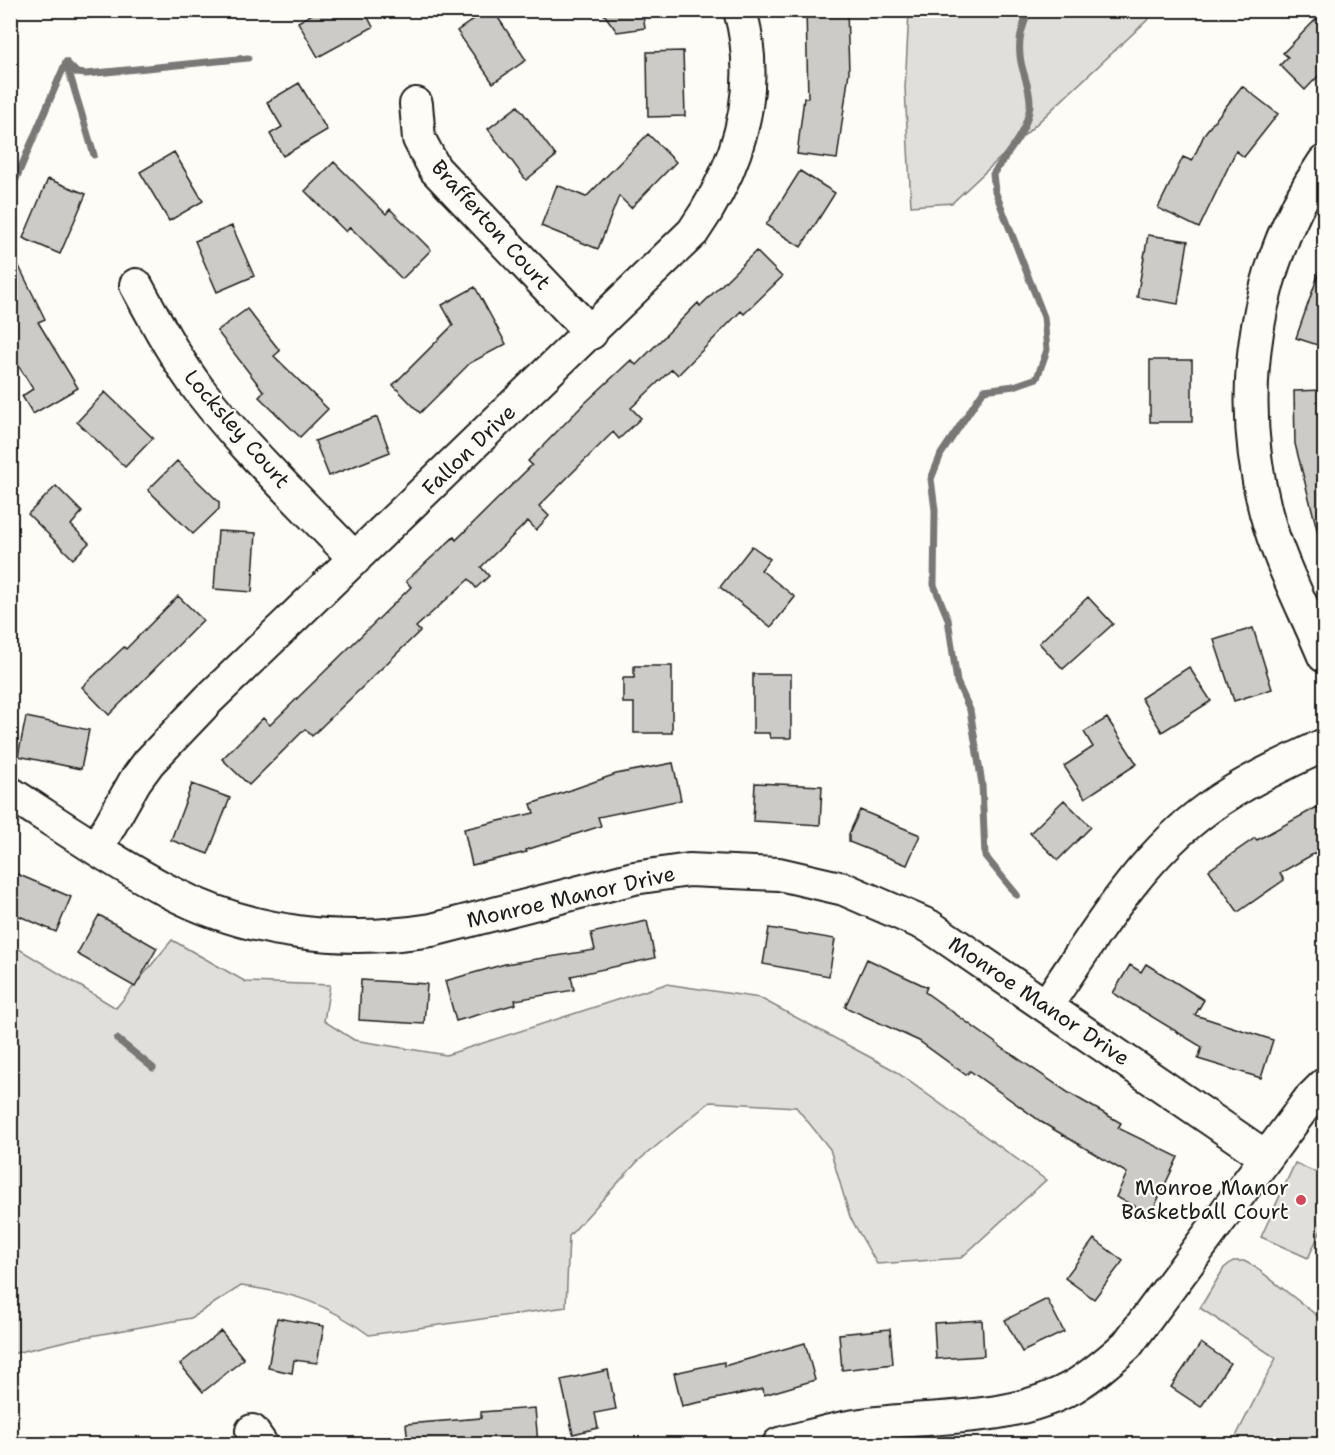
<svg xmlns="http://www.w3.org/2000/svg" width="1335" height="1455" font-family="'Shantell Sans',sans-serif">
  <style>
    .green { fill: #e0dfdb; stroke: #7e7e7c; stroke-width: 1.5 }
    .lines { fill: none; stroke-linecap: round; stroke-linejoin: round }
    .stream { stroke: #797876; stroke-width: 7 }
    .building { fill: #cccbc8; stroke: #1c1c1c; stroke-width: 1.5 }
    .minor-casing { stroke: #1c1c1c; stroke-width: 36 }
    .minor { stroke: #fdfcf7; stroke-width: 32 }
    .poi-dot { fill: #d1495b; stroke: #fdfcf7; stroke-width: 2 }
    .labels { text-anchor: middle; stroke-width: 4.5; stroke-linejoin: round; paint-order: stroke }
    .street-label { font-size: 21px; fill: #1c1c1c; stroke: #fdfcf7 }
    .poi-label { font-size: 21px; fill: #1c1c1c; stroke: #fdfcf7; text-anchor: end }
  </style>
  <rect width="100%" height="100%" fill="#fdfcf7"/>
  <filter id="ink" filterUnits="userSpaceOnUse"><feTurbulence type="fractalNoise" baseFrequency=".0167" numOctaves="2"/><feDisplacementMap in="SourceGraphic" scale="12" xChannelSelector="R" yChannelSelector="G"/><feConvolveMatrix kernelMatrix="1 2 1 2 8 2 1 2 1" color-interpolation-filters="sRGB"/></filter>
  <g filter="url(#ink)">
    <!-- green -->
    <path class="green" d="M 909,11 L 909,10 L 1157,11 L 952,203 L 911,206 L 905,88 Z
      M 172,940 L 246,982 L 330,985 L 324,1021 L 354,1040 L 446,1055 L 666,984 L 760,998 L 892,1069 L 1046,1180 L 961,1258 L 877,1264 L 850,1217 L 830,1149 L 796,1107 L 710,1102 L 638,1161 L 569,1236 L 566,1307 L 369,1335 C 326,1303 294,1293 241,1286 L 191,1318 L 74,1339 L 11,1354 L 11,944 L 116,1008 Z
      M 1295,1163 L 1324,1176 L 1324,1224 L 1308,1258 L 1261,1237 Z
      M 1233,1261 L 1244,1261 L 1255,1267 L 1324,1321 L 1324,1444 L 1232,1444 L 1276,1358 L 1200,1308 L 1224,1268 Z"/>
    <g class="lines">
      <!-- stream -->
      <path class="stream" d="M 90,15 L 94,10
        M 66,62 L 77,73 L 86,74 L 248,58
        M 67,65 L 94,155
        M 10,193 L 66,62
        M 1017,895 L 985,856 L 982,784 L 970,710 L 957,682 L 948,619 L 934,585 L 935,510 L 931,479 L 941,454 L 984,390 L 1014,386 L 1037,378 L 1047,350 L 1044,317 L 995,191 L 993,174 C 1008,152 1027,133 1030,105 C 1031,87 1021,72 1020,55 C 1018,38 1023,26 1029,10
        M 117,1039 L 153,1068"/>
    </g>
    <!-- building -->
    <path class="building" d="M 319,10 L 364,10 L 373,27 L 318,57 L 298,22 Z
      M 487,10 L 493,10 L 526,60 L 493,83 L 457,31 Z
      M 601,10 L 642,10 L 645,28 L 617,32 Z
      M 806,10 L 847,10 L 849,72 L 837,159 L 797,154 L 804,98 L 808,98 Z
      M 1324,11 L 1324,70 L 1305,90 L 1280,65 L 1288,57 L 1283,53 Z
      M 683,51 L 685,116 L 648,117 L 647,52 Z
      M 299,83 L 327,130 L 283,156 L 270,134 L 282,127 L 267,102 Z
      M 1242,86 L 1278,114 L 1244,157 L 1236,151 L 1199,228 L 1158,208 L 1183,157 L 1192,161 L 1205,133 Z
      M 518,106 L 556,156 L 526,180 L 488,129 Z
      M 648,134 L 676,162 L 631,208 L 619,196 L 598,249 L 541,226 L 557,185 L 586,197 Z
      M 174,152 L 203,201 L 169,221 L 140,172 Z
      M 334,162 L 386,214 L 390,209 L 431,250 L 402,279 L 350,227 L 346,232 L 305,191 Z
      M 800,171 L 835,193 L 801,247 L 766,225 Z
      M 48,179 L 86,194 L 60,254 L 23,238 Z
      M 232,226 L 254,276 L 217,292 L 195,241 Z
      M 1148,235 L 1188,241 L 1178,304 L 1137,297 Z
      M 10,248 L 45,319 L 38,322 L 78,388 L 33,414 L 22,396 L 33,389 L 10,352 Z
      M 756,251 L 782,277 L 744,314 L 741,311 L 678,375 L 672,369 L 631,408 L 641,418 L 619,439 L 613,432 L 539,506 L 549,516 L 536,530 L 528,521 L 481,567 L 489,576 L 476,588 L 469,579 L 416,627 L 420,631 L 312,736 L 305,729 L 249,785 L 222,759 L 263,718 L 270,725 L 411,587 L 406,581 L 454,537 L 456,540 L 532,465 L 528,461 L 585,403 L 631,360 L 636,365 L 698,303 L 700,306 Z
      M 1322,264 L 1324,265 L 1324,347 L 1296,338 Z
      M 475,287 L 506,344 L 470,363 L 420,413 L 393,385 L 453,325 L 442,305 Z
      M 247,309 L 280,351 L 274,356 L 328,409 L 300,437 L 259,397 L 264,392 L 217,331 Z
      M 1150,360 L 1192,360 L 1192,422 L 1150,422 Z
      M 1324,390 L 1324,533 L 1318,533 L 1295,444 L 1294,391 Z
      M 105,392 L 153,438 L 125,467 L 77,422 Z
      M 377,417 L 390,452 L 329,476 L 315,441 Z
      M 177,461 L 219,502 L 219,509 L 193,534 L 148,490 Z
      M 56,486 L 82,512 L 71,525 L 89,543 L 73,559 L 28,514 Z
      M 218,531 L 256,533 L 252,592 L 214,589 Z
      M 752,546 L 770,559 L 761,570 L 795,597 L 771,627 L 720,587 Z
      M 178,596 L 203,620 L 109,715 L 82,687 L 124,647 L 126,649 Z
      M 1088,597 L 1113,624 L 1063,669 L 1039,643 Z
      M 1253,628 L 1272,689 L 1234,701 L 1214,640 Z
      M 634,666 L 672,666 L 672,733 L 634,733 L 634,703 L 623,703 L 623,678 L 634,678 Z
      M 1189,667 L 1211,701 L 1162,732 L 1141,698 Z
      M 753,674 L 791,674 L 791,738 L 770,738 L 769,733 L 753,733 Z
      M 26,717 L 89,730 L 81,769 L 18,756 Z
      M 1107,718 L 1137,764 L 1085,798 L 1064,766 L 1093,747 L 1084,732 Z
      M 673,763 L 681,800 L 598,817 L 601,826 L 526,850 L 527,852 L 472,865 L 464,829 L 534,813 L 531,804 L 616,774 Z
      M 755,783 L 822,786 L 820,825 L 753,821 Z
      M 192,784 L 230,798 L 208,854 L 171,840 Z
      M 1064,800 L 1091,827 L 1058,860 L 1030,833 Z
      M 1317,807 L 1324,820 L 1324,848 L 1280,873 L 1284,880 L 1238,912 L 1209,870 L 1255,838 L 1257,840 Z
      M 860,810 L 920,835 L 907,865 L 849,842 L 849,834 Z
      M 10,871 L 71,897 L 56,932 L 10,912 Z
      M 99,915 L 157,948 L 135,987 L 77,954 Z
      M 647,921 L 655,958 L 571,976 L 574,990 L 515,1000 L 516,1004 L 456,1021 L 445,981 L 505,964 L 595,950 L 591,933 Z
      M 769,928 L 835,939 L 829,976 L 763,964 Z
      M 867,959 L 927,987 L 925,992 L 1004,1049 L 1069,1093 L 1121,1123 L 1118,1128 L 1178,1157 L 1151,1214 L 1116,1197 L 1127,1173 L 1043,1123 L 970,1071 L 966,1075 L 919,1041 L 845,1007 Z
      M 1146,964 L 1204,1000 L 1195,1015 L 1273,1040 L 1261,1078 L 1198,1059 L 1202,1047 L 1113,993 L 1130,965 L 1141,972 Z
      M 361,980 L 427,984 L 424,1024 L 359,1020 Z
      M 1094,1239 L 1123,1261 L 1094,1299 L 1065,1278 Z
      M 1047,1299 L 1064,1332 L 1022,1352 L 1005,1320 Z
      M 277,1318 L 324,1326 L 317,1363 L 294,1360 L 292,1373 L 268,1368 Z
      M 982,1320 L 984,1356 L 936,1359 L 934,1323 Z
      M 890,1329 L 893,1364 L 842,1370 L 839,1334 Z
      M 221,1331 L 244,1359 L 203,1392 L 180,1364 Z
      M 805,1343 L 815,1380 L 764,1395 L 763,1389 L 682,1406 L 674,1373 L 724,1362 L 724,1366 Z
      M 1201,1343 L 1230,1363 L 1201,1407 L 1171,1387 Z
      M 608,1370 L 616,1409 L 595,1413 L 598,1428 L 573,1434 L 561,1380 Z
      M 535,1408 L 538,1444 L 408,1444 L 406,1424 L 481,1418 L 481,1412 Z"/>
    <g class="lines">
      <defs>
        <path id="minor" d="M 416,104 L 419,139 L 435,169 L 591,333
          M 1324,162 C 1254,264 1235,394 1266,513 C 1279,562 1305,610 1324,656
          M 136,285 C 156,321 175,358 200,391 C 246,451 303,504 355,559
          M 10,793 C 63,827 115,863 170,892 C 250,934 344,944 432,930 L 634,878 L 689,870 L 779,874 L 844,889 L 929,926 L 1266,1157
          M 97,848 L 135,781 L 149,762 L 209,699 L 693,232 C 739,166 762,91 740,10
          M 1046,1006 C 1094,936 1138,859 1208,808 C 1244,782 1284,764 1324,745
          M 252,1431 L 261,1444
          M 779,1444 C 804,1438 829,1430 855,1426 C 927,1414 1008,1424 1073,1387 C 1093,1375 1110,1360 1127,1345 L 1309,1100 L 1324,1085"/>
      </defs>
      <!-- minor casing -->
      <use href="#minor" class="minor-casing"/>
      <!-- minor -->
      <use href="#minor" class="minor"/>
    </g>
  </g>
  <!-- markers -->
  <circle class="poi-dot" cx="1301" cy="1200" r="6"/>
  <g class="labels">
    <!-- street labels -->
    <g class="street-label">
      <text transform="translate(491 225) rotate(48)" y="7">Brafferton Court</text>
      <text transform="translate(237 429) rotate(49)" y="7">Locksley Court</text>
      <text transform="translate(469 450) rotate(-44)" y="7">Fallon Drive</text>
      <text transform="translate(571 897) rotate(-13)" y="7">Monroe Manor Drive</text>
      <text transform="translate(1039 1001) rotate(34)" y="7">Monroe Manor Drive</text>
    </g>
    <!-- poi labels -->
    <g class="poi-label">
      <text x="1289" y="1195">Monroe Manor<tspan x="1289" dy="24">Basketball Court</tspan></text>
    </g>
  </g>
  <!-- margin -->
  <rect width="1335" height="1455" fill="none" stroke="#fdfcf7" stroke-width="36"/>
  <rect x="18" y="18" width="1299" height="1419" fill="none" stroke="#1c1c1c" stroke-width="2" filter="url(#ink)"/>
</svg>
